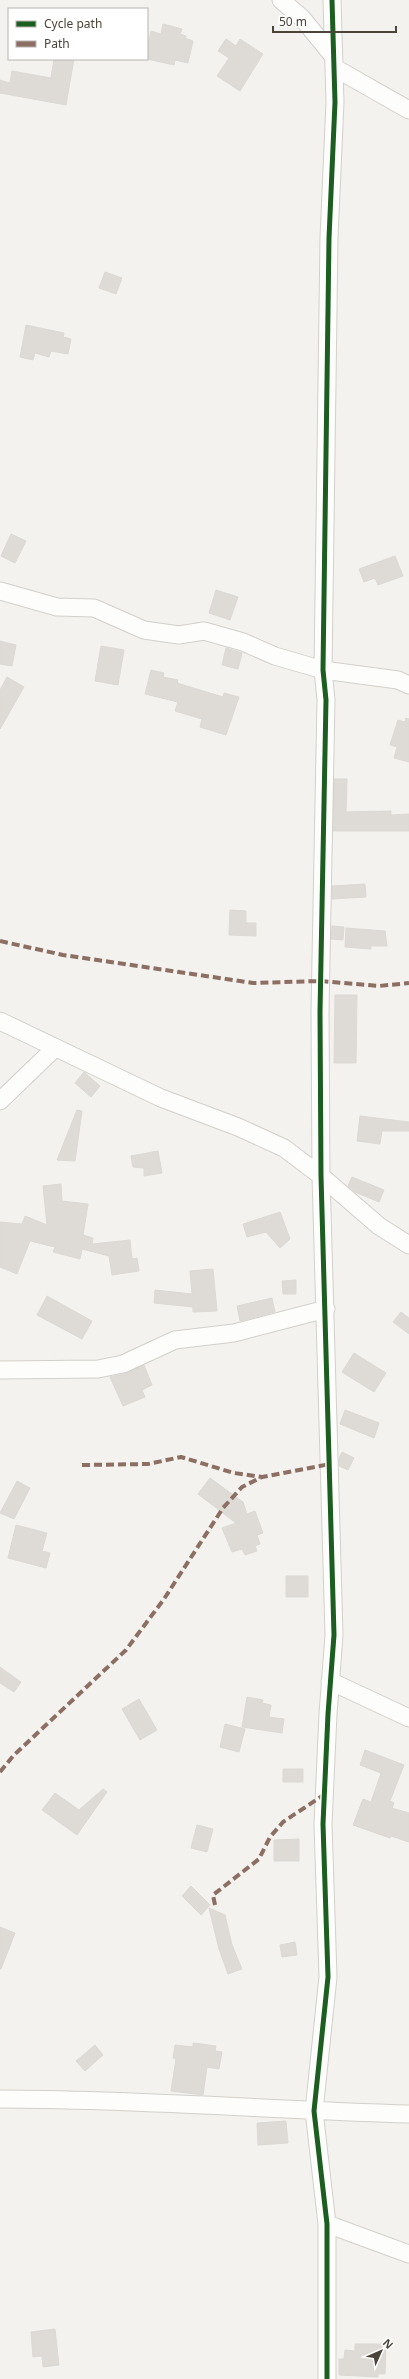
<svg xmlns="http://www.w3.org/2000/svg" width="409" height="2379" font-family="'Noto Sans',sans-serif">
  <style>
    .building { fill: #dedbd6; stroke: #dcd9d4 }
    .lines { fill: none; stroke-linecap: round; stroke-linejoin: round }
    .street-casing { stroke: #d2d0cb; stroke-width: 19 }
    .street { stroke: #fdfdfc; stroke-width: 17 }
    .quiet { stroke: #8d6e63; stroke-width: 4; stroke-dasharray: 8 4; stroke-linecap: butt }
    .cycleway-casing { stroke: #fff; stroke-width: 8 }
    .cycleway { stroke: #1b5e20; stroke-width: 5 }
  </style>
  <rect width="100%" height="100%" fill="#f4f2ee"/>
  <!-- building -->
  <path class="building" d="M 163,24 L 182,29 L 180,34 L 186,36 L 185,38 L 193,41 L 188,63 L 175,60 L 174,65 L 147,59 L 147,41 L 149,41 L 151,31 L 161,34 Z
    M 226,39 L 236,46 L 240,39 L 263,54 L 240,91 L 217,76 L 229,58 L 218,51 Z
    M 54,59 L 74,59 L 66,105 L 0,93 L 0,80 L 10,83 L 12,71 L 51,78 Z
    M 105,272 L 122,278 L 116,294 L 99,288 Z
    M 26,325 L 64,333 L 63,337 L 71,339 L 68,354 L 51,351 L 49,357 L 35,353 L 33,360 L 20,357 Z
    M 11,534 L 26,541 L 15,563 L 1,556 Z
    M 395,556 L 403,576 L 378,585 L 375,578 L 364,582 L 359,569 Z
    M 216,590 L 238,597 L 230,620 L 209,613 Z
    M 0,641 L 16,645 L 12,666 L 0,664 Z
    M 101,646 L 124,650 L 118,685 L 95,681 Z
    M 226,648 L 242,653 L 238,669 L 222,665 Z
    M 151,670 L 164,673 L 163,677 L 178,680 L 177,683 L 223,697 L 224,693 L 239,697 L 226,735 L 200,727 L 202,719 L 175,711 L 178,702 L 145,694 Z
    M 7,677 L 24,687 L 0,729 L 0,690 Z
    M 406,718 L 409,719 L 409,762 L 394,758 L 397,747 L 390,745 L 398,720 L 405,722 Z
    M 334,779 L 347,779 L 346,812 L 391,811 L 391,815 L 409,814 L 409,831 L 333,831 Z
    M 365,884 L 366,897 L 332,899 L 332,886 Z
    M 230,910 L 246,911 L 246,923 L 256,923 L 256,936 L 229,935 Z
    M 332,926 L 344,927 L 343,940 L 331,939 Z
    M 346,928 L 385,931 L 387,946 L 371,946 L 371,949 L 345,947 Z
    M 335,995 L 357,995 L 356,1063 L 334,1063 Z
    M 84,1072 L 100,1086 L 91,1097 L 75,1083 Z
    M 77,1110 L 82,1111 L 75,1161 L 57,1160 Z
    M 360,1116 L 409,1122 L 409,1131 L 382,1131 L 380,1144 L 357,1141 Z
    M 158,1151 L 162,1173 L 144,1176 L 144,1168 L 133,1167 L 131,1156 Z
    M 352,1177 L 384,1190 L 379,1202 L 355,1192 L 348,1186 Z
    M 61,1184 L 62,1201 L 88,1204 L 83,1235 L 93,1238 L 92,1244 L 130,1240 L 132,1259 L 137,1258 L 139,1271 L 112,1275 L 109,1256 L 82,1249 L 80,1259 L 53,1252 L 55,1247 L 30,1241 L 17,1274 L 0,1267 L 0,1222 L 22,1224 L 25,1216 L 47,1225 L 43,1186 Z
    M 280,1212 L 290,1239 L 280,1248 L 266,1232 L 247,1237 L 243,1224 Z
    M 213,1269 L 217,1311 L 193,1312 L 193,1307 L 154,1303 L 155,1290 L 192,1294 L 190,1271 Z
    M 296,1280 L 296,1294 L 283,1294 L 282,1281 Z
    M 47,1296 L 92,1321 L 82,1339 L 37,1315 Z
    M 272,1298 L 275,1312 L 240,1321 L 237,1306 Z
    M 401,1312 L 409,1318 L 409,1334 L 393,1322 Z
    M 354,1353 L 386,1373 L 374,1392 L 342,1372 Z
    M 144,1365 L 152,1385 L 142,1390 L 145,1397 L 123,1406 L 110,1377 L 127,1373 Z
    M 345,1410 L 379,1423 L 374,1438 L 340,1424 Z
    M 342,1452 L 354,1458 L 348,1470 L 339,1466 L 339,1458 Z
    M 210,1478 L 243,1502 L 247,1514 L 255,1511 L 263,1533 L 257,1535 L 260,1544 L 255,1546 L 257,1551 L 245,1555 L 242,1549 L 232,1552 L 222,1528 L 236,1523 L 198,1494 Z
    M 17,1481 L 30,1488 L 14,1519 L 0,1513 Z
    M 16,1525 L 47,1533 L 42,1551 L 50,1553 L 46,1568 L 8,1558 Z
    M 286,1576 L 308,1576 L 308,1597 L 286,1597 Z
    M 0,1667 L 21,1682 L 14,1692 L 0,1683 Z
    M 247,1697 L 263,1700 L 262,1703 L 271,1705 L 269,1717 L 284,1719 L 282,1733 L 242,1727 Z
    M 139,1699 L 157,1730 L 140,1740 L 122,1709 Z
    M 225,1724 L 245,1729 L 239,1752 L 220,1747 Z
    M 365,1750 L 404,1765 L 390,1801 L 394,1803 L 392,1808 L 409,1813 L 409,1842 L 391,1836 L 390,1838 L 353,1825 L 363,1799 L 371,1802 L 381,1773 L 360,1765 Z
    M 283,1769 L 303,1769 L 303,1782 L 283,1782 Z
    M 103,1789 L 107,1792 L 77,1835 L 42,1810 L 55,1793 L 79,1810 Z
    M 197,1825 L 213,1829 L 207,1852 L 191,1848 Z
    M 299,1839 L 299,1861 L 274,1861 L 274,1840 Z
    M 191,1886 L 210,1905 L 201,1915 L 182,1896 Z
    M 209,1908 L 225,1915 L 232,1945 L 242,1969 L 228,1974 L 219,1949 Z
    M 0,1927 L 15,1933 L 1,1969 L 0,1969 Z
    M 295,1942 L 297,1955 L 282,1957 L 280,1945 Z
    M 193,2043 L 216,2046 L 215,2051 L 222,2052 L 219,2069 L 207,2067 L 203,2095 L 171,2091 L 176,2059 L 173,2058 L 175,2045 L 193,2047 Z
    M 95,2045 L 103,2055 L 85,2071 L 76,2061 Z
    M 286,2121 L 288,2143 L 258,2145 L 257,2123 Z
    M 55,2329 L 59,2365 L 43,2367 L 42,2356 L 33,2357 L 31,2332 Z
    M 355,2344 L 384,2344 L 384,2347 L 386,2344 L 385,2374 L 378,2374 L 378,2377 L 339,2375 L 339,2359 L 344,2359 L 345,2350 L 355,2351 Z"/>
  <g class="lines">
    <defs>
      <path id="street" d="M 281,0 L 302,18 L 333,56
        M 335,68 L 409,110
        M 0,591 L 57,607 L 94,608 L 144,630 L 179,635 L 204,631 L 243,642 L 275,656 L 323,670 L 398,680 L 409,685
        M 0,1021 L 161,1098 L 238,1127 L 284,1148 L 321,1176 L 379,1226 L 409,1245
        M 0,1101 L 55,1048
        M 0,1370 L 98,1369 L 123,1364 L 175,1340 L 234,1333 L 326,1309
        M 330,1681 L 409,1718
        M 0,2099 C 136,2099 273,2110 409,2114
        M 327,2224 L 409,2254
        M 327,2379 L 327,2224 L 314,2111 L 328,1977 L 323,1824 L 328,1714 L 334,1635 L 321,1176 L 320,1012 L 326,700 L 323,670 L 329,238 L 335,102 L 332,0"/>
    </defs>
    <!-- street casing -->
    <use href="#street" class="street-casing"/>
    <!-- street -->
    <use href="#street" class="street"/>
    <!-- quiet -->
    <path class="quiet" d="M 0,941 L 63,955 L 253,983 L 321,981 L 379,986 L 409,983
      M 82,1465 L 148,1464 L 181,1457 L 234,1473 L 262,1477
      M 0,1772 L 14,1755 L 126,1650 L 164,1599 L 223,1508 L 242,1487 L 262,1477 L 330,1464
      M 215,1905 L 213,1895 L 259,1859 L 270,1837 L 283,1822 L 325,1794"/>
    <defs>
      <path id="cycleway" d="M 327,2379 L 327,2224 L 314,2111 L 328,1977 L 323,1824 L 328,1714 L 334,1635 L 321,1176 L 320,1012 L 326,700 L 323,670 L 329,238 L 335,102 L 332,0"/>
    </defs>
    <!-- cycleway casing -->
    <use href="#cycleway" class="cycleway-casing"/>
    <!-- cycleway -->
    <use href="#cycleway" class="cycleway"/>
  </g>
  <!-- legend -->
  <rect x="8" y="8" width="140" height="52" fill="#ffffff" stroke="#b7b4b0"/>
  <rect x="16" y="21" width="20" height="6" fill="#1b5e20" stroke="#b7b4b0"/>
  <text x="44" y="28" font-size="12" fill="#4b4439">Cycle path</text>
  <rect x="16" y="41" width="20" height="6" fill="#8d6e63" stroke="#b7b4b0"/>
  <text x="44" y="48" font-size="12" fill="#4b4439">Path</text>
  <!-- north arrow -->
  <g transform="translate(381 2351) rotate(45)" stroke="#ffffff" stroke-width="3" paint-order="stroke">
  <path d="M0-3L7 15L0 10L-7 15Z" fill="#4b4439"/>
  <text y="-6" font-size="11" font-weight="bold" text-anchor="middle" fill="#4b4439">N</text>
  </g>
  <!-- scale -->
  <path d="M273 26v6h123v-6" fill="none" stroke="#4b4439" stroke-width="2"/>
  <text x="279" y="26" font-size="12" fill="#4b4439" stroke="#ffffff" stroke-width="3" paint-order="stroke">50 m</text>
</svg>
